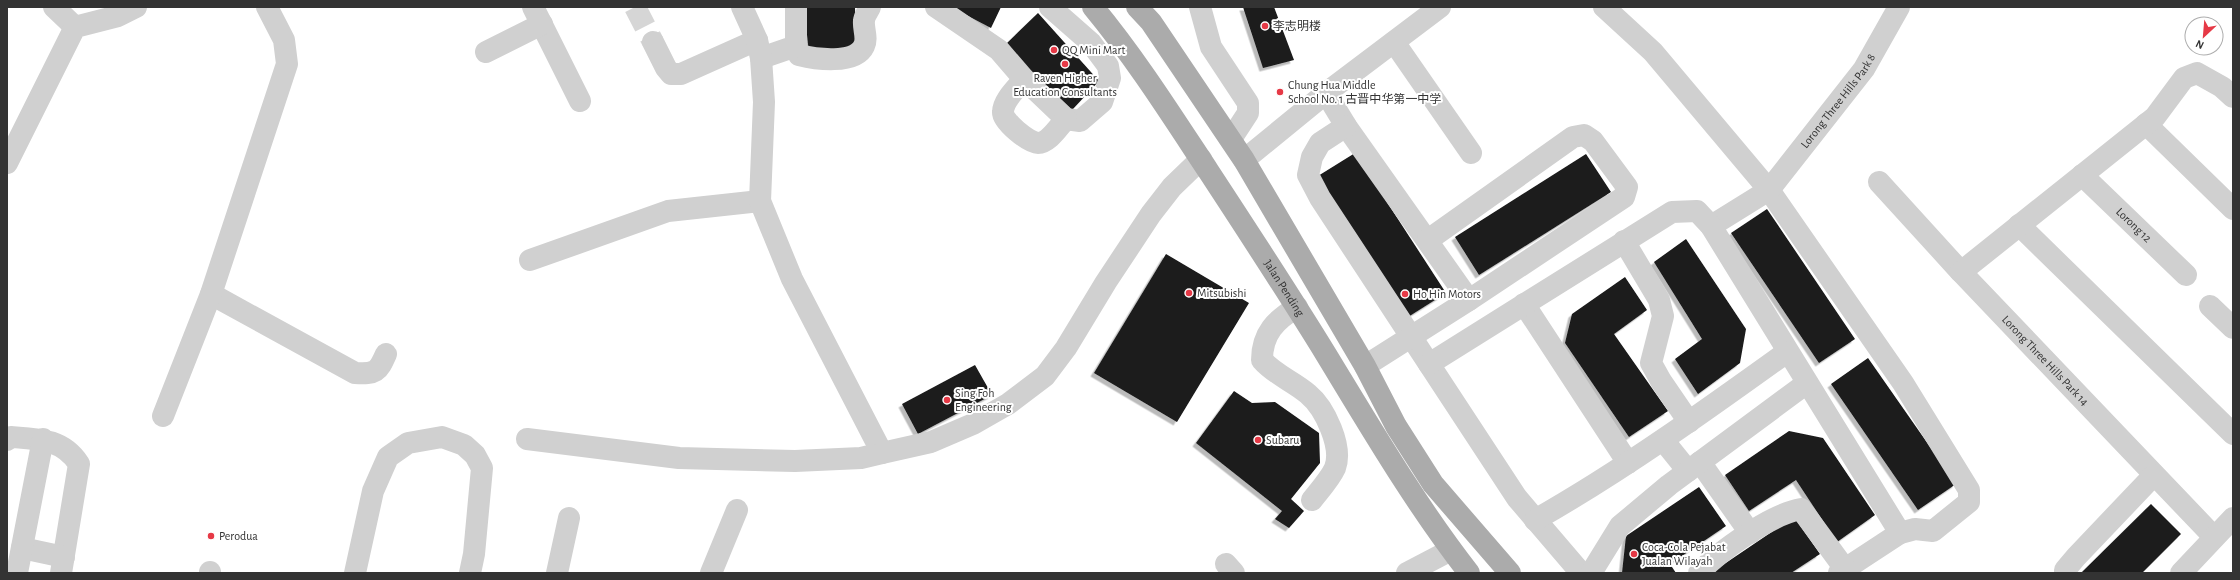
<svg xmlns="http://www.w3.org/2000/svg" width="2240" height="580" font-family="'Alegreya Sans','Noto Sans SC',sans-serif">
  <style>
    .building { fill: #1a1a1a; filter: url(#shadow) }
    .lines { fill: none; stroke-linecap: round; stroke-linejoin: round }
    .minor-tunnel { stroke: #d6d6d6; stroke-width: 22; stroke-dasharray: 22 11; stroke-linecap: butt }
    .minor { stroke: #d0d0d0; stroke-width: 22 }
    .major { stroke: #ababab; stroke-width: 22 }
    .poi-dot { fill: #e63946; stroke: #fff; stroke-width: 1.5 }
    .labels { text-anchor: middle; stroke-width: 4; stroke-linejoin: round; paint-order: stroke }
    .poi-label { font-size: 12px; fill: #333; stroke: #fff; text-anchor: start }
    .street-label { font-size: 12px; fill: #333; stroke: #fff }
  </style>
  <defs>
    <filter id="shadow"><feDropShadow dx="-3.5" dy="3.5" stdDeviation="0" flood-color="#0004"/></filter>
  </defs>
  <rect width="100%" height="100%" fill="#fff"/>
  <!-- building -->
  <path class="building" d="M 804,7 L 855,7 L 856,47 L 809,53 Z
    M 951,7 L 1001,7 L 991,28 Z
    M 1243,7 L 1274,7 L 1294,60 L 1263,68 Z
    M 1038,13 L 1099,81 L 1072,110 L 1004,46 Z
    M 1355,153 L 1446,293 L 1408,317 L 1318,176 Z
    M 1586,154 L 1611,192 L 1479,275 L 1455,237 Z
    M 1767,209 L 1855,339 L 1819,363 L 1731,233 Z
    M 1686,239 L 1746,329 L 1740,363 L 1698,394 L 1675,359 L 1702,339 L 1654,262 Z
    M 1166,254 L 1249,303 L 1177,422 L 1094,373 Z
    M 1625,277 L 1647,310 L 1614,334 L 1668,411 L 1629,437 L 1565,343 L 1572,314 Z
    M 1868,358 L 1956,484 L 1918,510 L 1831,384 Z
    M 975,365 L 992,395 L 918,434 L 902,404 Z
    M 1234,391 L 1252,403 L 1275,402 L 1319,433 L 1320,463 L 1291,499 L 1304,511 L 1289,528 L 1275,519 L 1282,511 L 1196,443 Z
    M 1789,431 L 1823,438 L 1875,515 L 1837,542 L 1796,480 L 1749,511 L 1725,475 Z
    M 1699,487 L 1726,526 L 1670,564 L 1676,573 L 1622,573 L 1626,536 Z
    M 2151,504 L 2181,534 L 2142,573 L 2081,573 Z
    M 1794,517 L 1820,554 L 1791,573 L 1711,573 Z"/>
  <g class="lines">
    <!-- minor-tunnel -->
    <path class="minor-tunnel" d="M 635,7 L 653,42"/>
    <!-- minor -->
    <g class="minor">
      <path d="M 54,7 L 75,27"/>
      <path d="M 533,7 L 580,101"/>
      <path d="M 936,7 L 999,50 L 1024,79 L 1066,119 L 1080,121 L 1102,102 L 1110,78 L 1108,66 L 1091,43 L 1050,7"/>
      <path d="M 1200,7 L 1211,47 L 1248,103 L 1248,113 L 1231,139"/>
      <path d="M 1604,7 L 1653,52 L 1769,190 L 1903,383 L 1969,490 L 1969,502 L 1933,531 L 1915,529 L 1900,533"/>
      <path d="M 653,42 L 666,68 L 671,74 L 681,74 L 757,40"/>
      <path d="M 1394,42 L 1471,153"/>
      <path d="M 796,46 L 799,55 C 815,59 855,65 864,46 C 868,38 863,29 864,21 C 864,17 868,11 870,7"/>
      <path d="M 486,52 L 542,24"/>
      <path d="M 761,58 L 796,46 L 796,7"/>
      <path d="M 1024,79 C 1018,87 1003,100 1003,112 C 1002,121 1029,143 1038,143 C 1049,143 1059,126 1066,119"/>
      <path d="M 1326,93 L 1346,126 L 1469,300"/>
      <path d="M 2146,124 L 2233,209"/>
      <path d="M 1346,126 L 1320,143 L 1312,157 L 1308,175 L 1320,198 L 1517,498 L 1581,573"/>
      <path d="M 1244,160 L 1326,93 L 1440,7"/>
      <path d="M 7,163 L 75,27 L 118,16 L 136,7"/>
      <path id="s1" d="M 2082,175 L 2186,275"/>
      <path id="s2" d="M 1879,182 L 1961,272 L 2214,537"/>
      <path d="M 2019,225 L 2233,434"/>
      <path id="s3" d="M 1711,226 L 1769,190 L 1864,69 L 1899,7"/>
      <path d="M 1624,241 L 1659,300 L 1663,316 L 1651,363 L 1661,381 L 1689,422"/>
      <path d="M 530,260 L 668,211 L 760,201"/>
      <path d="M 1961,272 L 2155,117 L 2184,78 L 2197,73 L 2222,87 L 2233,97"/>
      <path d="M 211,294 L 355,373 C 376,374 378,372 386,354"/>
      <path d="M 1524,304 L 1628,463"/>
      <path d="M 2210,306 L 2233,328"/>
      <path d="M 1297,307 C 1276,320 1262,333 1262,360 C 1275,375 1293,381 1308,394 C 1325,408 1343,447 1335,468 C 1330,479 1319,491 1312,500"/>
      <path d="M 1429,364 L 1672,212 L 1697,211 L 1711,226 L 1900,533 L 1839,573"/>
      <path d="M 1365,366 L 1469,300 L 1624,197 L 1627,187 L 1593,141 L 1584,135 L 1573,137 L 1428,240"/>
      <path d="M 163,416 L 211,294 L 287,64 L 284,40 L 267,7"/>
      <path d="M 527,439 L 679,458 L 795,461 L 861,458 L 882,453 L 792,279 L 760,201 L 764,102 L 761,58 L 757,40 L 742,7"/>
      <path d="M 7,440 L 11,437 C 39,439 63,439 79,464 L 61,573"/>
      <path d="M 1663,440 L 1688,471"/>
      <path d="M 882,453 L 931,442 L 973,424 L 1008,404 L 1045,376 L 1066,348 L 1106,282 L 1151,214 L 1172,187 L 1201,159"/>
      <path d="M 1700,462 L 1750,533"/>
      <path d="M 1535,520 C 1623,470 1705,411 1787,352"/>
      <path d="M 22,548 L 64,557"/>
      <path d="M 1226,564 L 1234,573"/>
      <path d="M 17,573 L 43,439"/>
      <path d="M 210,573 L 210,572"/>
      <path d="M 355,573 L 373,491 L 388,457 L 408,443 L 442,437 L 464,445 L 475,455 L 482,468 L 474,554 L 470,573"/>
      <path d="M 557,573 L 569,518"/>
      <path d="M 711,573 L 737,510"/>
      <path d="M 1407,573 L 1451,550"/>
      <path d="M 1591,573 L 1620,526 L 1669,485 L 1807,383"/>
      <path d="M 1699,573 C 1719,551 1772,514 1801,509 L 1845,569"/>
      <path d="M 2065,573 L 2065,570 L 2076,557 L 2154,475"/>
      <path d="M 2181,573 L 2233,518"/>
    </g>
    <!-- major -->
    <g class="major">
      <path id="s4" d="M 1093,7 C 1136,59 1172,116 1209,172 C 1249,233 1289,294 1327,356 C 1372,430 1416,505 1469,573"/>
      <path d="M 1137,7 L 1151,22 L 1244,160 L 1365,366 L 1396,426 L 1433,484 L 1510,573"/>
    </g>
  </g>
  <!-- markers -->
  <g class="poi-dot">
    <circle cx="1265" cy="26" r="4"/>
    <circle cx="1054" cy="50" r="4"/>
    <circle cx="1065" cy="64" r="4"/>
    <circle cx="1280" cy="92" r="4"/>
    <circle cx="1189" cy="293" r="4"/>
    <circle cx="1405" cy="294" r="4"/>
    <circle cx="947" cy="400" r="4"/>
    <circle cx="1258" cy="440" r="4"/>
    <circle cx="211" cy="536" r="4"/>
    <circle cx="1634" cy="554" r="4"/>
  </g>
  <g class="labels">
    <!-- poi labels -->
    <g class="poi-label">
      <text x="1273" y="30">李志明楼</text>
      <text x="1062" y="54">QQ Mini Mart</text>
      <text x="1065" y="82" text-anchor="middle">Raven Higher<tspan x="1065" dy="14">Education Consultants</tspan></text>
      <text x="1288" y="89">Chung Hua Middle<tspan x="1288" dy="14">School No. 1 古晋中华第一中学</tspan></text>
      <text x="1197" y="297">Mitsubishi</text>
      <text x="1413" y="298">Ho Hin Motors</text>
      <text x="955" y="397">Sing Foh<tspan x="955" dy="14">Engineering</tspan></text>
      <text x="1266" y="444">Subaru</text>
      <text x="219" y="540">Perodua</text>
      <text x="1642" y="551">Coca-Cola Pejabat<tspan x="1642" dy="14">Jualan Wilayah</tspan></text>
    </g>
    <!-- street labels -->
    <g class="street-label">
      <text dy="4" stroke="none"><textPath href="#s3" startOffset="181">Lorong Three Hills Park 8</textPath></text>
      <text dy="4" stroke="none"><textPath href="#s1" startOffset="72">Lorong 12</textPath></text>
      <text dy="4" stroke="none"><textPath href="#s4" startOffset="340">Jalan Pending</textPath></text>
      <text dy="4" stroke="none"><textPath href="#s2" startOffset="244">Lorong Three Hills Park 14</textPath></text>
    </g>
  </g>
  <!-- border -->
  <rect width="2240" height="580" fill="none" stroke="#333333" stroke-width="16"/>
  <!-- north arrow -->
  <g transform="translate(2204 36) rotate(206)"><circle r="19" fill="#ffffff" stroke="#adadad"/>
  <path d="M0-3L7 15L0 10L-7 15Z" fill="#e63946"/>
  <text y="-6" font-size="11" font-weight="bold" text-anchor="middle" fill="#333333">N</text>
  </g>
</svg>
